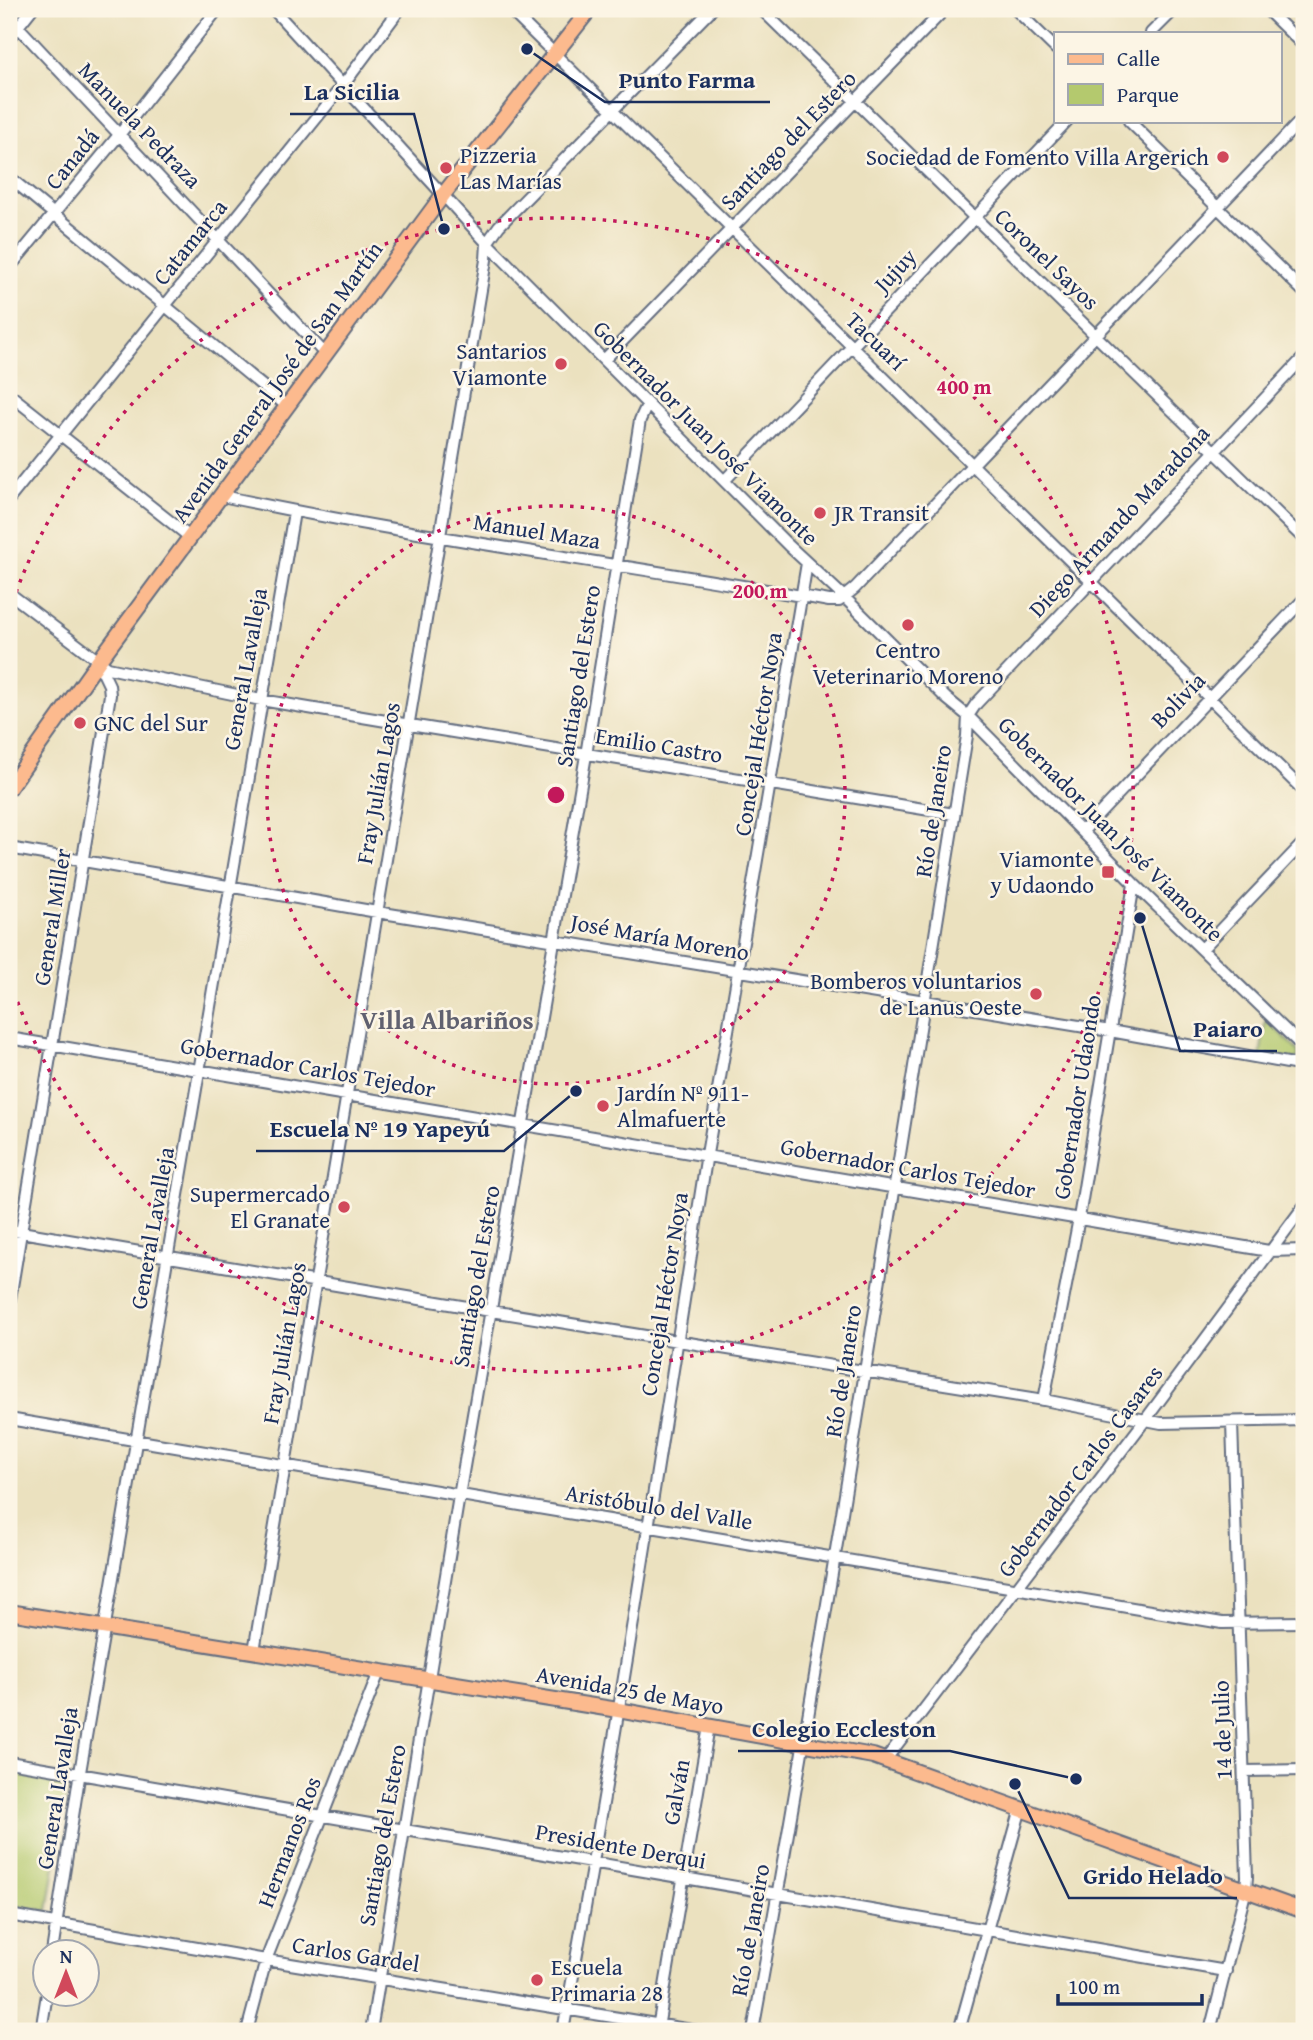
<svg xmlns="http://www.w3.org/2000/svg" width="1313" height="2040" font-family="'Gentium Book Plus',serif">
  <style>
    .green { fill: #b4c96e; stroke: #687c66; stroke-width: 2 }
    .lines { fill: none; stroke-linecap: round; stroke-linejoin: round }
    .minor-casing { stroke: #646d80; stroke-width: 14 }
    .major-casing { stroke: #646d80; stroke-width: 18 }
    .minor { stroke: #fff; stroke-width: 10 }
    .major { stroke: #fcba8e; stroke-width: 14 }
    .ring { fill: none; stroke: #c2185b; stroke-width: 3.5; stroke-dasharray: 3.5 7 }
    .poi-dot { fill: #d1495b; stroke: #fcf5e5; stroke-width: 2.5 }
    .labels { text-anchor: middle; stroke-width: 5; stroke-linejoin: round; paint-order: stroke }
    .street-label { font-size: 23px; fill: #1b2f5e; stroke: #fcf5e5 }
    .poi-label { font-size: 23px; fill: #1b2f5e; stroke: #fcf5e5; text-anchor: start }
    .quarter-label { font-size: 26px; font-weight: bold; fill: #606170; stroke: #fcf5e5 }
    .centre { fill: #c2185b; stroke: #fcf5e5; stroke-width: 3.5 }
    .ring-label { font-size: 21px; text-anchor: middle; font-weight: bold; fill: #c2185b; stroke: #fcf5e5; stroke-width: 5; stroke-linejoin: round; paint-order: stroke }
    .leader { fill: none; stroke: #1b2f5e; stroke-width: 2.5 }
    .callout-dot { fill: #1b2f5e; stroke: #fcf5e5; stroke-width: 2.5 }
    .callout-label { font-size: 24px; text-anchor: middle; font-weight: bold; fill: #1b2f5e; stroke: #fcf5e5; stroke-width: 5; stroke-linejoin: round; paint-order: stroke }
  </style>
  <rect width="100%" height="100%" fill="#fcf5e5"/>
  <filter id="ink" filterUnits="userSpaceOnUse"><feTurbulence type="fractalNoise" baseFrequency=".0143" numOctaves="2"/><feDisplacementMap in="SourceGraphic" scale="14" xChannelSelector="R" yChannelSelector="G"/><feConvolveMatrix kernelMatrix="1 2 1 2 8 2 1 2 1" color-interpolation-filters="sRGB"/></filter>
  <filter id="wash" filterUnits="userSpaceOnUse"><feTurbulence type="fractalNoise" baseFrequency=".00686" numOctaves="4" result="noise"/><feDisplacementMap in="SourceGraphic" scale="28" xChannelSelector="R" yChannelSelector="G"/><feGaussianBlur stdDeviation="1.57" result="paint"/><feColorMatrix in="noise" values="0 0 0 0 0 0 0 0 0 0 0 0 0 0 0 0 0 1.4 0 .05"/><feComposite in="paint" operator="in"/></filter>
  <g filter="url(#wash)">
    <rect width="100%" height="100%" fill="#ebe1bf"/>
    <!-- green -->
    <path class="green" d="M 1266,1019 L 1298,1051 L 1298,1057 L 1293,1061 L 1260,1056 Z
      M 9,1768 L 69,1777 L 48,1911 L 9,1905 Z"/>
  </g>
  <g filter="url(#ink)">
    <g class="lines">
      <defs>
        <path id="minor" d="M 273,9 L 487,243 L 788,545 L 845,598 L 946,698 L 968,716 L 1134,884 L 1304,1048
          M 509,9 L 1304,791
          M 761,9 L 1304,539
          M 1015,9 L 1056,49
          M 1266,9 L 1304,46
          M 9,17 L 326,355
          M 1151,33 L 1175,9
          M 9,38 L 32,9
          M 1129,121 L 1304,292
          M 9,177 L 288,407
          M 9,268 L 119,135 L 218,9
          M 604,360 L 945,9
          M 9,394 L 191,538
          M 725,480 L 1067,121
          M 222,496 C 423,539 627,564 829,601 L 839,601 L 855,588 L 1304,117
          M 9,499 L 344,84 L 400,9
          M 9,593 L 108,668 L 261,700 L 410,725 L 954,814
          M 968,716 L 976,704 L 1304,357
          M 1083,831 L 1304,599
          M 9,848 L 377,912 L 1110,1031 L 1304,1066
          M 1202,949 L 1304,842
          M 9,1038 L 1269,1251 L 1304,1250
          M 9,1230 L 491,1311 L 1044,1400 L 1161,1423 L 1304,1420
          M 9,1305 L 110,695 L 109,685 L 99,664
          M 1044,1400 L 1079,1218 L 1134,884
          M 9,1419 L 1222,1623 L 1304,1622
          M 254,1651 L 486,260 L 487,243 L 499,226 L 712,9
          M 886,1759 L 1146,1419 L 1304,1206
          M 9,1762 L 1226,1971
          M 1244,1771 L 1304,1770
          M 9,1915 L 266,1960 L 698,2031
          M 52,1952 L 78,1784 L 294,512
          M 658,2028 L 709,1726
          M 41,2031 L 47,1994
          M 247,2031 L 266,1960 L 379,1672
          M 371,2031 L 459,1496 L 586,755 L 640,420 L 647,405
          M 563,2031 C 616,1742 660,1451 706,1160 C 739,961 775,762 807,563
          M 753,2031 C 831,1601 897,1168 967,736 L 968,716
          M 959,2031 L 1021,1808
          M 1210,2031 L 1246,1889 L 1247,1877 L 1232,1423"/>
        <path id="major" d="M 9,788 L 98,662 L 443,195 L 590,9
          M 9,1612 L 618,1710 L 873,1756 L 1304,1911"/>
      </defs>
      <!-- minor casing -->
      <use href="#minor" class="minor-casing"/>
      <!-- major casing -->
      <use href="#major" class="major-casing"/>
      <!-- minor -->
      <use href="#minor" class="minor"/>
      <!-- major -->
      <use href="#major" class="major"/>
    </g>
  </g>
  <!-- distance rings -->
  <g class="ring">
    <circle cx="556" cy="795" r="289"/>
    <path d="M9 612A577 577 0 1 1 9 978"/>
  </g>
  <!-- markers -->
  <g class="poi-dot">
    <circle cx="1223" cy="157" r="7"/>
    <circle cx="446" cy="168" r="7"/>
    <circle cx="561" cy="364" r="7"/>
    <circle cx="820" cy="513" r="7"/>
    <circle cx="908" cy="625" r="7"/>
    <circle cx="80" cy="723" r="7"/>
    <rect x="1101" y="865" width="14" height="14" rx="3.5"/>
    <circle cx="1036" cy="994" r="7"/>
    <circle cx="603" cy="1106" r="7"/>
    <circle cx="344" cy="1207" r="7"/>
    <circle cx="537" cy="1980" r="7"/>
  </g>
  <g class="labels">
    <!-- street labels -->
    <g class="street-label">
      <text transform="translate(140 125) rotate(46)" y="8">Manuela Pedraza</text>
      <text transform="translate(788 140) rotate(-46)" y="8">Santiago del Estero</text>
      <text transform="translate(72 159) rotate(-51)" y="8">Canadá</text>
      <text transform="translate(190 242) rotate(-51)" y="8">Catamarca</text>
      <text transform="translate(1047 259) rotate(44)" y="8">Coronel Sayos</text>
      <text transform="translate(895 270) rotate(-47)" y="8">Jujuy</text>
      <text transform="translate(876 341) rotate(44)" y="8">Tacuarí</text>
      <text transform="translate(277 382) rotate(-54)" y="8">Avenida General José de San Martín</text>
      <text transform="translate(706 433) rotate(45)" y="8">Gobernador Juan José Viamonte</text>
      <text transform="translate(1119 521) rotate(-47)" y="8">Diego Armando Maradona</text>
      <text transform="translate(537 531) rotate(9)" y="8">Manuel Maza</text>
      <text transform="translate(245 669) rotate(-80)" y="8">General Lavalleja</text>
      <text transform="translate(578 676) rotate(-81)" y="8">Santiago del Estero</text>
      <text transform="translate(1178 700) rotate(-46)" y="8">Bolivia</text>
      <text transform="translate(758 734) rotate(-81)" y="8">Concejal Héctor Noya</text>
      <text transform="translate(659 745) rotate(9)" y="8">Emilio Castro</text>
      <text transform="translate(378 783) rotate(-80)" y="8">Fray Julián Lagos</text>
      <text transform="translate(933 811) rotate(-81)" y="8">Río de Janeiro</text>
      <text transform="translate(1111 829) rotate(45)" y="8">Gobernador Juan José Viamonte</text>
      <text transform="translate(52 917) rotate(-81)" y="8">General Miller</text>
      <text transform="translate(660 937) rotate(10)" y="8">José María Moreno</text>
      <text transform="translate(308 1067) rotate(10)" y="8">Gobernador Carlos Tejedor</text>
      <text transform="translate(1077 1097) rotate(-81)" y="8">Gobernador Udaondo</text>
      <text transform="translate(908 1168) rotate(10)" y="8">Gobernador Carlos Tejedor</text>
      <text transform="translate(152 1228) rotate(-80)" y="8">General Lavalleja</text>
      <text transform="translate(476 1276) rotate(-80)" y="8">Santiago del Estero</text>
      <text transform="translate(664 1294) rotate(-81)" y="8">Concejal Héctor Noya</text>
      <text transform="translate(284 1343) rotate(-80)" y="8">Fray Julián Lagos</text>
      <text transform="translate(843 1371) rotate(-81)" y="8">Río de Janeiro</text>
      <text transform="translate(1080 1471) rotate(-53)" y="8">Gobernador Carlos Casares</text>
      <text transform="translate(659 1507) rotate(9)" y="8">Aristóbulo del Valle</text>
      <text transform="translate(630 1690) rotate(10)" y="8">Avenida 25 de Mayo</text>
      <text transform="translate(1222 1730) rotate(-92)" y="8">14 de Julio</text>
      <text transform="translate(57 1788) rotate(-81)" y="8">General Lavalleja</text>
      <text transform="translate(676 1792) rotate(-80)" y="8">Galván</text>
      <text transform="translate(382 1835) rotate(-80)" y="8">Santiago del Estero</text>
      <text transform="translate(289 1842) rotate(-69)" y="8">Hermanos Ros</text>
      <text transform="translate(621 1846) rotate(10)" y="8">Presidente Derqui</text>
      <text transform="translate(750 1930) rotate(-80)" y="8">Río de Janeiro</text>
      <text transform="translate(356 1954) rotate(9)" y="8">Carlos Gardel</text>
    </g>
    <!-- poi labels -->
    <g class="poi-label">
      <text x="460" y="163">Pizzeria<tspan x="460" dy="26">Las Marías</tspan></text>
      <text x="1209" y="165" text-anchor="end">Sociedad de Fomento Villa Argerich</text>
      <text x="547" y="359" text-anchor="end">Santarios<tspan x="547" dy="26">Viamonte</tspan></text>
      <text x="834" y="521">JR Transit</text>
      <text x="908" y="658" text-anchor="middle">Centro<tspan x="908" dy="26">Veterinario Moreno</tspan></text>
      <text x="94" y="731">GNC del Sur</text>
      <text x="1094" y="867" text-anchor="end">Viamonte<tspan x="1094" dy="26">y Udaondo</tspan></text>
      <text x="1022" y="989" text-anchor="end">Bomberos voluntarios<tspan x="1022" dy="26">de Lanus Oeste</tspan></text>
      <text x="617" y="1101">Jardín Nº 911-<tspan x="617" dy="26">Almafuerte</tspan></text>
      <text x="330" y="1202" text-anchor="end">Supermercado<tspan x="330" dy="26">El Granate</tspan></text>
      <text x="551" y="1975">Escuela<tspan x="551" dy="26">Primaria 28</tspan></text>
    </g>
    <!-- quarter labels -->
    <g class="quarter-label">
      <text x="447" y="1029">Villa Albariños</text>
    </g>
  </g>
  <circle cx="556" cy="795" r="10" class="centre"/>
  <g class="ring-label">
    <text x="964" y="394">400 m</text>
    <text x="760" y="598">200 m</text>
  </g>
  <!-- callouts -->
  <path class="leader" d="M527 49L605 102H770M444 229L414 114H290M1140 918L1180 1051H1277M576 1091L504 1151H256M1076 1779L950 1751H738M1015 1784L1069 1898H1237"/>
  <g class="callout-dot">
    <circle cx="527" cy="49" r="7"/>
    <circle cx="444" cy="229" r="7"/>
    <circle cx="1140" cy="918" r="7"/>
    <circle cx="576" cy="1091" r="7"/>
    <circle cx="1076" cy="1779" r="7"/>
    <circle cx="1015" cy="1784" r="7"/>
  </g>
  <g class="callout-label">
    <text x="687" y="88">Punto Farma</text>
    <text x="352" y="100">La Sicilia</text>
    <text x="1228" y="1037">Paiaro</text>
    <text x="380" y="1137">Escuela Nº 19 Yapeyú</text>
    <text x="844" y="1737">Colegio Eccleston</text>
    <text x="1153" y="1884">Grido Helado</text>
  </g>
  <!-- margin -->
  <rect width="1313" height="2040" fill="none" stroke="#fcf5e5" stroke-width="35"/>
  <!-- legend -->
  <rect x="1054" y="32" width="228" height="91" fill="#fcf5e5" stroke="#a2a6af" stroke-width="2"/>
  <rect x="1068" y="54" width="35" height="10" fill="#fcba8e" stroke="#a2a6af" stroke-width="2"/>
  <text x="1117" y="66" font-size="21" fill="#1b2f5e">Calle</text>
  <rect x="1068" y="84" width="35" height="21" fill="#b4c96e" stroke="#a2a6af" stroke-width="2"/>
  <text x="1117" y="102" font-size="21" fill="#1b2f5e">Parque</text>
  <!-- north arrow -->
  <g transform="translate(66 1973)"><circle r="33" fill="#fcf5e5" stroke="#a2a6af" stroke-width="2"/>
  <path d="M0-5L12 26L0 18L-12 26Z" fill="#d1495b"/>
  <text y="-10" font-size="19" font-weight="bold" text-anchor="middle" fill="#1b2f5e">N</text>
  </g>
  <!-- scale -->
  <path d="M1058 1994v10h144v-10" fill="none" stroke="#1b2f5e" stroke-width="3.5"/>
  <text x="1068" y="1994" font-size="21" fill="#1b2f5e" stroke="#fcf5e5" stroke-width="5" paint-order="stroke">100 m</text>
</svg>
